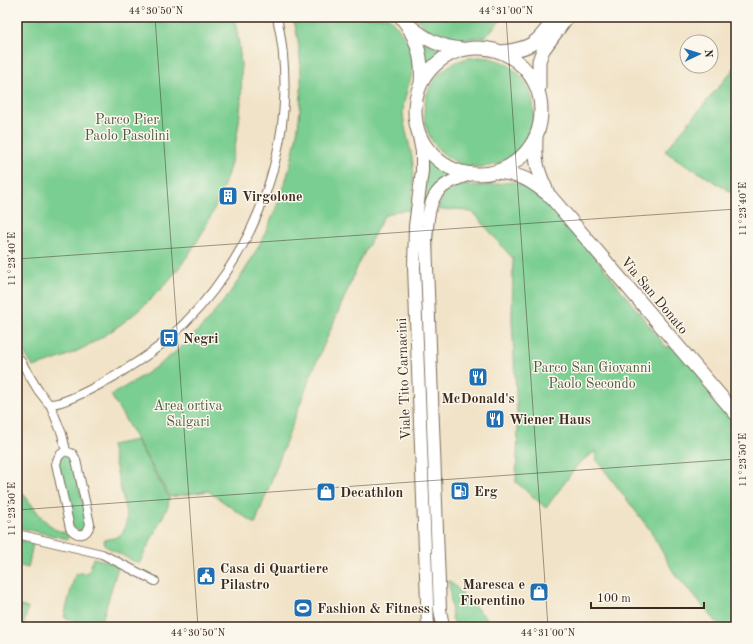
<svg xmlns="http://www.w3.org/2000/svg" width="753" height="644" font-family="'Old Standard TT',serif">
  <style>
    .green { fill: #7ace91; stroke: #5a7c58 }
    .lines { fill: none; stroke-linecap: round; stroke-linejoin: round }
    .street-casing { stroke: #7b6b59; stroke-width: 10 }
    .secondary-casing { stroke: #7b6b59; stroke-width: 14 }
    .primary-casing { stroke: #7b6b59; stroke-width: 15 }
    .street { stroke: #fff; stroke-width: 8 }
    .secondary { stroke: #fff; stroke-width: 12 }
    .primary { stroke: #fff; stroke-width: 13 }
    .ticks { fill: none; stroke: #3b2a1e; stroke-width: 1; stroke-opacity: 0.45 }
    .labels { text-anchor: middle; stroke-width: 3; stroke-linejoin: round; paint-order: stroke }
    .park-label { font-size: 14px; fill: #4e5b40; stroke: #fbf7ec }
    .poi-label { font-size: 14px; font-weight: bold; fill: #3b2a1e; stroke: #fbf7ec; text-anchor: start }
    .street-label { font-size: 14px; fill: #3b2a1e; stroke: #fbf7ec }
    .neatline { fill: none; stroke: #3b2a1e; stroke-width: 1.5 }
    .ticks-label { font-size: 10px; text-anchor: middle; fill: #3b2a1e }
  </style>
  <rect width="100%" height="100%" fill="#fbf7ec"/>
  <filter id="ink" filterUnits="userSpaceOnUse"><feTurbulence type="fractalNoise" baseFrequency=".025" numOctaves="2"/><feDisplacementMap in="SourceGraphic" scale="8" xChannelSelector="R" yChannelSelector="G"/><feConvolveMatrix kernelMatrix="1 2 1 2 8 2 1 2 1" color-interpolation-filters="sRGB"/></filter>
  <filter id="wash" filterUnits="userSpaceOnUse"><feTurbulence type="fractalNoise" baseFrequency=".012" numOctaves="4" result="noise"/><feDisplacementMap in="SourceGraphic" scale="16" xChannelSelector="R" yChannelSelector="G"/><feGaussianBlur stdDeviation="0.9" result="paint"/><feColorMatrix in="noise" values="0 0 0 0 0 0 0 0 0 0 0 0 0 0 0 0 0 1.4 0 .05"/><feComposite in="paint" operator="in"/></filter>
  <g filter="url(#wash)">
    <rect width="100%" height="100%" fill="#f1e3c7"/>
    <!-- green -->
    <path class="green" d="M 17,17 L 234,17 C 263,144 206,279 92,343 C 74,354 54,361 33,367 L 17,340 Z
      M 293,17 L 389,17 C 399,29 410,41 413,56 C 416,74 403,93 403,113 C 404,130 411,147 413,164 C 415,179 412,195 411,210 L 396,211 L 384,216 L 360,261 L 311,375 L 255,524 L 208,491 L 170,497 L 111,395 C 135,381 160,366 181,347 C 267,271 323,131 293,17 Z
      M 415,17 L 504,17 L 485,37 L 445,41 L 432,35 Z
      M 420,40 L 445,51 L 435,57 L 427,68 Z
      M424 112a55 55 0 1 1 110 0a55 55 0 1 1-110 0Z
      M 736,66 L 736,195 L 672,156 L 665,151 Z
      M 427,158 L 441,170 L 449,174 L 432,191 L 430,465 L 427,465 L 419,262 L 419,238 Z
      M 512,182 L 535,188 L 588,248 L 666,347 L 675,346 L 736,414 L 736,627 L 721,627 L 674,573 L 650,530 L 596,459 L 596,451 L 579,463 L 546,508 L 516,482 L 518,429 L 512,320 L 513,259 L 474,213 L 458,209 L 437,210 L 443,195 L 453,188 L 464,185 L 482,186 Z
      M 136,440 L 169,498 L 168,506 L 139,564 L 105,546 L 104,540 C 121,537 124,535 127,518 L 111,445 Z
      M 67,454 L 71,455 L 88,524 L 86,529 L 80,532 L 71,526 L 58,464 L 59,458 Z
      M 17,487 L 18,487 L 42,518 L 54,529 L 67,534 L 68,539 L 17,527 Z
      M 17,539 L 33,543 L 28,568 L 17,565 Z
      M 93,558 L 106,561 L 118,567 L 100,627 L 75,627 L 76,621 L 64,617 L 75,574 L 89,572 Z
      M 449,580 L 495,627 L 456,627 L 452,617 Z
      M 17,605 L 28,608 L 23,627 L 17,627 Z"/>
  </g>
  <g filter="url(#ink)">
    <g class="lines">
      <defs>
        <path id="street" d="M 17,355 L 38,390 L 48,403 L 50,404 L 62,434 L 66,451 L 73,454 L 76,460 L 90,524 C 87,537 77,537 70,528 L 56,464 C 58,457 59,454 66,451
          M 50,404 C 67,404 111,379 126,369 C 141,360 155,350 168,339 C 258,260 303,134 277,17
          M 17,534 L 102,554 L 155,581"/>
        <path id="secondary" d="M 418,131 L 422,152 L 422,171 L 415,226 L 414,267 L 428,627
          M 443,627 L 440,609 L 426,240 C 429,200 431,185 472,174"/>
        <path id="primary" d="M 401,17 C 417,36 423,60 421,84
          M 410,26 C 427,40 440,47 462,49
          M415 111a63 63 0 1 1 126 0a63 63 0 1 1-126 0Z
          M 501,52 C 532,49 539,42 555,17
          M 539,88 L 539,61 L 543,50 L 567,17
          M 536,139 C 535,161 537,170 547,191
          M 497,172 C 523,175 530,180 550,196 L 736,414"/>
      </defs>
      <!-- street casing -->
      <use href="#street" class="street-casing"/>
      <!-- secondary casing -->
      <use href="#secondary" class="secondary-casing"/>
      <!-- primary casing -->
      <use href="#primary" class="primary-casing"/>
      <!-- street -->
      <use href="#street" class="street"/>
      <!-- secondary -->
      <use href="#secondary" class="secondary"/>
      <!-- primary -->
      <use href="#primary" class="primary"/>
    </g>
  </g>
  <!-- ticks -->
  <path class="ticks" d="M 155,17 L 198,627M 506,17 L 548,627M 17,259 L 736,209M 17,510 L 736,459"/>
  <!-- icons -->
  <defs>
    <symbol id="building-square" viewBox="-11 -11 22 22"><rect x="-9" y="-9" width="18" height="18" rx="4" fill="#1f6fb2" stroke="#fbf7ec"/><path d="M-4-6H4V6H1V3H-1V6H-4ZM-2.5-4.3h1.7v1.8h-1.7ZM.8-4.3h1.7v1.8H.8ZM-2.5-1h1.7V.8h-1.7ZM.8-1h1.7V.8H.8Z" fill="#fff"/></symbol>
    <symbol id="bus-square" viewBox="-11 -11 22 22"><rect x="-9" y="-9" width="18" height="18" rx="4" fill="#1f6fb2" stroke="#fbf7ec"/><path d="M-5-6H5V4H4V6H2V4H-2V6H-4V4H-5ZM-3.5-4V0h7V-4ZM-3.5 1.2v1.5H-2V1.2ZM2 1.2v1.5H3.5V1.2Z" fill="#fff"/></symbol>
    <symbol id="restaurant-square" viewBox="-11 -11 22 22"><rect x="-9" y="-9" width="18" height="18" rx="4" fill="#1f6fb2" stroke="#fbf7ec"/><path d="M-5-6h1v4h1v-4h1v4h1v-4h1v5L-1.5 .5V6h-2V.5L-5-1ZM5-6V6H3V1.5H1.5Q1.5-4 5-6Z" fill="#fff"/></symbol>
    <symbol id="fuel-square" viewBox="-11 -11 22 22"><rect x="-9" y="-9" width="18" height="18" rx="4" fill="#1f6fb2" stroke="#fbf7ec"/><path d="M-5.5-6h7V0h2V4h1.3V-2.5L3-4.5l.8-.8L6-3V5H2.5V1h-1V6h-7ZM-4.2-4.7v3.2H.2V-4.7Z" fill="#fff"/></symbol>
    <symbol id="shop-square" viewBox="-11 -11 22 22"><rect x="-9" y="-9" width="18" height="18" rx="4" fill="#1f6fb2" stroke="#fbf7ec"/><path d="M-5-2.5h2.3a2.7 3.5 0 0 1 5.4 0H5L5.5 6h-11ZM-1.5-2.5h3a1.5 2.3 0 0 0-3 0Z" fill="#fff"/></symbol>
    <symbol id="civic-square" viewBox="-11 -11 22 22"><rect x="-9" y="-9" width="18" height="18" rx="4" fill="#1f6fb2" stroke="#fbf7ec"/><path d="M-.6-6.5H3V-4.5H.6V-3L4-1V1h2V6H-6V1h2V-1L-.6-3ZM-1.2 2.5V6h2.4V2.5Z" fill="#fff"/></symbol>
    <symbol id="stadium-square" viewBox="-11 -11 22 22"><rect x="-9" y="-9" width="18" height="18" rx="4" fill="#1f6fb2" stroke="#fbf7ec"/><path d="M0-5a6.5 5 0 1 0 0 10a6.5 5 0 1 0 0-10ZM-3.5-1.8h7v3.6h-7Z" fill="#fff"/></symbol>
  </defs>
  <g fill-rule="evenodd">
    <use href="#building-square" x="217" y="185" width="22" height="22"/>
    <use href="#bus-square" x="158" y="327" width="22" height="22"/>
    <use href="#restaurant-square" x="467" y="366" width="22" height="22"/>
    <use href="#restaurant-square" x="484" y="408" width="22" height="22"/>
    <use href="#fuel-square" x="449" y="480" width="22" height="22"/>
    <use href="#shop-square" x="315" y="481" width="22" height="22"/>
    <use href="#civic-square" x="195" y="565" width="22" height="22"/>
    <use href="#shop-square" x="528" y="581" width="22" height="22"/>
    <use href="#stadium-square" x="292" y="597" width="22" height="22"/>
  </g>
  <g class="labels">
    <!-- park labels -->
    <g class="park-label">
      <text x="127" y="124">Parco Pier<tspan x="127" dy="16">Paolo Pasolini</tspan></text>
      <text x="592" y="372">Parco San Giovanni<tspan x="592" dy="16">Paolo Secondo</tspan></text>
      <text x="188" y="410">Area ortiva<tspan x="188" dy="16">Salgari</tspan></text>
    </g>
    <!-- poi labels -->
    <g class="poi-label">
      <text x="242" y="201">Virgolone</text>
      <text x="183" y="343">Negri</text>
      <text x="478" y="403" text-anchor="middle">McDonald's</text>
      <text x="509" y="424">Wiener Haus</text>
      <text x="474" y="496">Erg</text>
      <text x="340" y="497">Decathlon</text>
      <text x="220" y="573">Casa di Quartiere<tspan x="220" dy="16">Pilastro</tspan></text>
      <text x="525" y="589" text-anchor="end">Maresca e<tspan x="525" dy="16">Fiorentino</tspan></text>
      <text x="317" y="613">Fashion &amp; Fitness</text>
    </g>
    <!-- street labels -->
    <g class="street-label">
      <text transform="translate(655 295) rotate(50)" y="5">Via San Donato</text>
      <text transform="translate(403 379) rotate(-92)" y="5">Viale Tito Carnacini</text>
    </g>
  </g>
  <!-- margin -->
  <rect width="753" height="644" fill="none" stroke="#fbf7ec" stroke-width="44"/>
  <!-- north arrow -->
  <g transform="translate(699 54) rotate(86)"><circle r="19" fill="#fbf7ec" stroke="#aea59a"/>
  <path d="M0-3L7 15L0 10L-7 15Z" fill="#1f6fb2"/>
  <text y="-6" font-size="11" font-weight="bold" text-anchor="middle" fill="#3b2a1e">N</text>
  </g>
  <!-- scale -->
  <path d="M591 602v6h113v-6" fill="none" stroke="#3b2a1e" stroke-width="2"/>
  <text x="597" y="602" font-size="12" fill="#3b2a1e" stroke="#fbf7ec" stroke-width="3" paint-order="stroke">100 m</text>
  <rect x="22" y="22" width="709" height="600" class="neatline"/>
  <g class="ticks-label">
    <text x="156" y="14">44°30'50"N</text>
    <text x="506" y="14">44°31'00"N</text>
    <text transform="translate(742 209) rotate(-90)" y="4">11°23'40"E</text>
    <text transform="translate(11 259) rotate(-90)" y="4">11°23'40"E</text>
    <text transform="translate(742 460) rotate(-90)" y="4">11°23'50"E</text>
    <text transform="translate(11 509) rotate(-90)" y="4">11°23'50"E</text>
    <text x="198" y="636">44°30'50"N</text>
    <text x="548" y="636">44°31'00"N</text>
  </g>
</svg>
